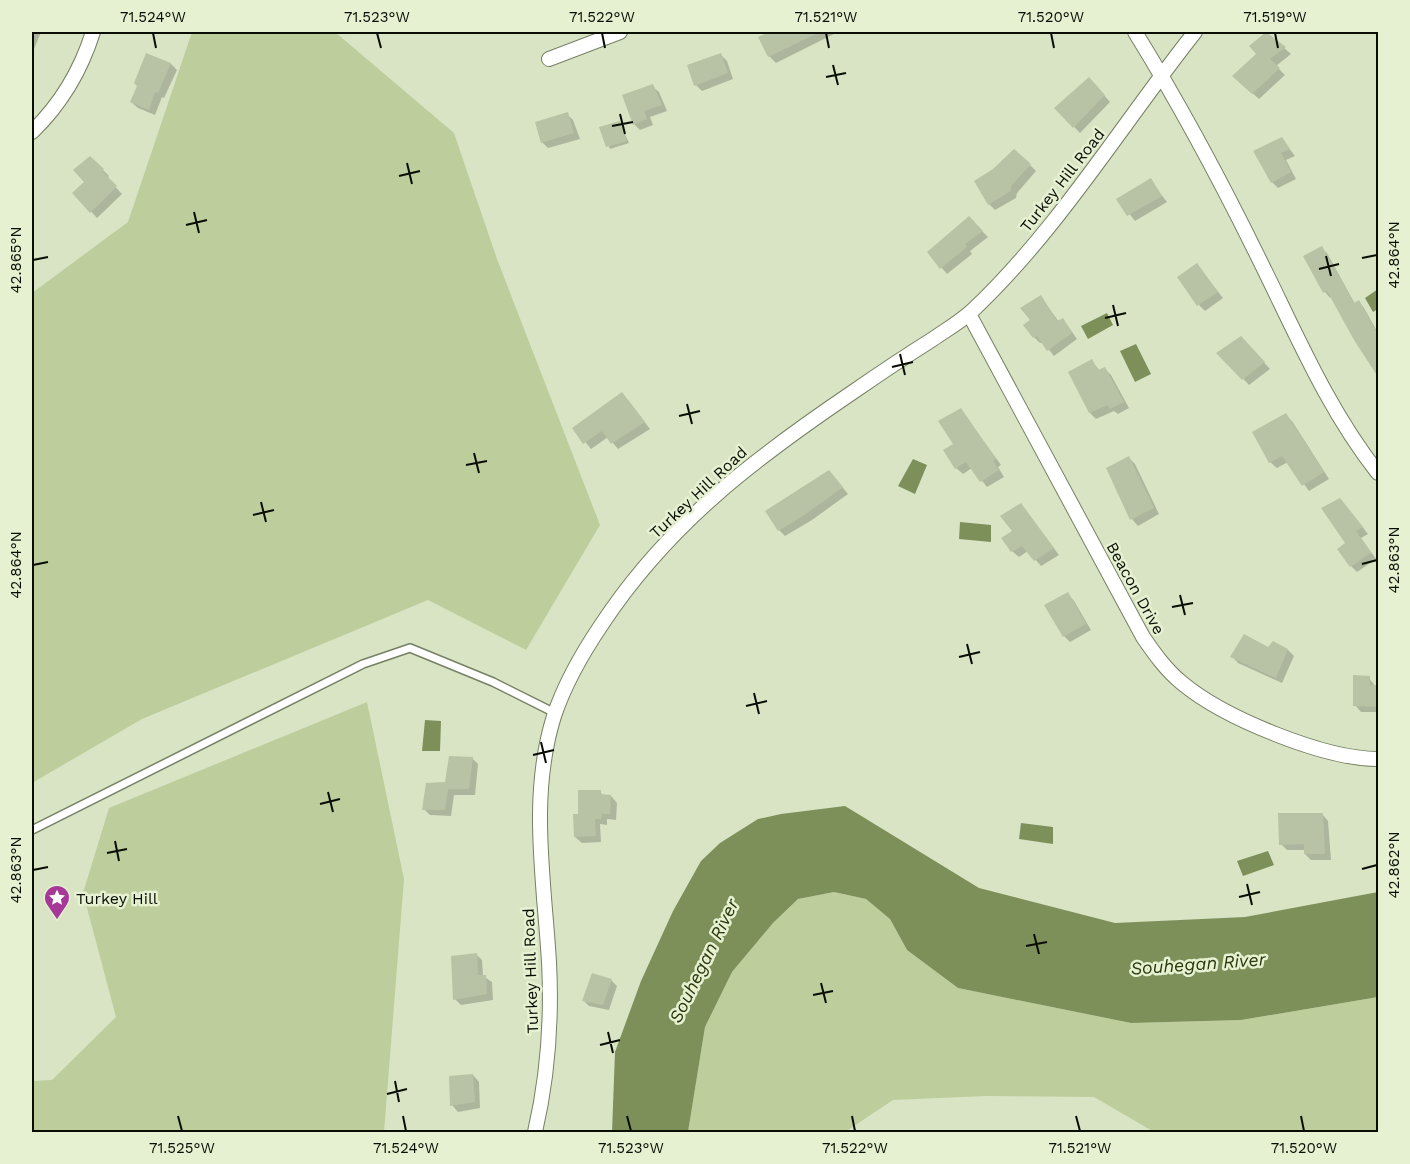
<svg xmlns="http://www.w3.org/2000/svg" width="1410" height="1164" font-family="'Work Sans',sans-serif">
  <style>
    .green { fill: #bdce9c }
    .water { fill: #7e9059 }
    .shadow { fill: #0003 }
    .building { fill: #b8c3a5 }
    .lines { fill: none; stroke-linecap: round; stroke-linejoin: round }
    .service-casing { stroke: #768063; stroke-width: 10 }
    .minor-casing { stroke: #768063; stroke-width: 16 }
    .service { stroke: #fff; stroke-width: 7 }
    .minor { stroke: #fff; stroke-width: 14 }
    .ticks { fill: none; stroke: #0a0d04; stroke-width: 2 }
    .labels { text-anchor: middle; stroke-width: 5; stroke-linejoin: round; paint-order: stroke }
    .street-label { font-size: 16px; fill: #0a0d04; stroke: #e6f1d2 }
    .poi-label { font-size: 16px; fill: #0a0d04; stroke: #e6f1d2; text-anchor: start }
    .water-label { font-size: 18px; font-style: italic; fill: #2a360b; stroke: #e6f1d2 }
    .neatline { fill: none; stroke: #0a0d04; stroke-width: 2 }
    .ticks-label { font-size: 15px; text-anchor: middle; fill: #0a0d04 }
  </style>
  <rect width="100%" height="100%" fill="#d9e4c5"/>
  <!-- green -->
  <path class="green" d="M 192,32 L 335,32 L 454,133 L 497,259 L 600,525 L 526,650 L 428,600 L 142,719 L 32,783 L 32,293 L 128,222 Z
    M 367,702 L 404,879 L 384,1132 L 32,1132 L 32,1081 L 52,1080 L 116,1017 L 83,893 L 109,808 Z
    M 834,892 L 866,899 L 890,919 L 907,950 L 958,988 L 1131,1023 L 1241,1020 L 1378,997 L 1378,1128 L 1373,1132 L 1154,1132 L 1094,1097 L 987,1096 L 893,1100 L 845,1132 L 688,1132 L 705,1027 L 732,972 L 773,923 L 798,899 Z"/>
  <!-- water -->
  <path class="water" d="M 1378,289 L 1378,309 L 1373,312 L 1365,298 Z
    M 1107,313 L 1113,325 L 1088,339 L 1081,326 Z
    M 1136,344 L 1151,374 L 1135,382 L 1120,351 Z
    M 913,459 L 927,465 L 915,494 L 898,486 Z
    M 960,522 L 991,525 L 991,542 L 959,539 Z
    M 425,720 L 441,721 L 440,751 L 422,751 Z
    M 845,806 L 979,888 L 1115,923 L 1245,917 L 1378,892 L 1378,997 L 1241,1020 L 1131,1023 L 958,988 L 907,950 L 890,919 L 866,899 L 834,892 L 798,899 L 773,923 L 732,972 L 705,1027 L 688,1132 L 612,1132 L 615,1052 L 641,981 L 673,911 L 701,861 L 720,843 L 758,819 L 781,814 Z
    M 1021,823 L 1053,827 L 1053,844 L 1019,839 Z
    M 1268,851 L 1274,865 L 1243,876 L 1237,861 Z"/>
  <!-- shadow -->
  <path class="shadow" d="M 32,32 L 41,32 L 32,54 Z
    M 773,32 L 838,32 L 776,63 L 767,54 L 760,38 Z
    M 1267,33 L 1291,54 L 1276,66 L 1285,75 L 1259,99 L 1240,82 L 1258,54 L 1251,46 Z
    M 147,55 L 171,64 L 177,70 L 164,98 L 162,97 L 155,115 L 138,108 L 131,102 L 139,86 Z
    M 721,55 L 727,61 L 733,79 L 702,91 L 696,85 Z
    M 1095,85 L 1110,102 L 1080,133 L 1056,108 Z
    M 652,86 L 659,92 L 667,111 L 650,117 L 653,125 L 640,130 L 634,124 Z
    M 567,114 L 573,120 L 580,139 L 548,148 L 542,142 Z
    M 620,123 L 629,143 L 610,149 L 601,128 Z
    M 1282,139 L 1295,156 L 1286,160 L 1296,179 L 1278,188 L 1272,182 Z
    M 1030,165 L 1036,171 L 1017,193 L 1016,198 L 995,210 L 989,204 Z
    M 103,170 L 109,176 L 107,178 L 122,194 L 97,218 L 74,193 Z
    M 1150,180 L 1167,202 L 1135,221 L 1118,199 Z
    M 969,218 L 988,237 L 970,251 L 972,254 L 947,274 L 929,253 Z
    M 1321,248 L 1327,253 L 1355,304 L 1359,302 L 1364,308 L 1378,333 L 1378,371 L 1331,297 L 1330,298 L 1325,292 Z
    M 1197,265 L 1223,298 L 1205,311 L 1199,305 Z
    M 1041,297 L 1059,322 L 1063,319 L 1077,339 L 1054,356 L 1043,342 L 1040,343 L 1034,337 L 1032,321 Z
    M 1247,344 L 1270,369 L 1249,385 L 1219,353 Z
    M 1092,361 L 1100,371 L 1105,369 L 1111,375 L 1129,408 L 1118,414 L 1114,411 L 1096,419 L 1090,413 Z
    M 628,400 L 650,429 L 618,449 L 608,437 L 591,449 L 574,428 Z
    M 961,410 L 1001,465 L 998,467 L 1004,477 L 987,487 L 972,468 L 963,474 L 956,468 L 955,444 Z
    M 1285,415 L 1292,421 L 1329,479 L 1309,491 L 1288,462 L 1277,468 L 1270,462 Z
    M 1129,458 L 1135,464 L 1159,514 L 1138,526 L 1132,519 L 1108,468 Z
    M 835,478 L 848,494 L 812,520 L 785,536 L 779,530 Z
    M 1021,505 L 1059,555 L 1041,566 L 1028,551 L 1019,557 L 1012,551 Z
    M 1346,506 L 1368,534 L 1361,538 L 1376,559 L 1357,572 L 1351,566 Z
    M 1068,594 L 1074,601 L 1091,630 L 1070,642 L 1064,636 Z
    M 1269,649 L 1288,650 L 1294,656 L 1282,683 L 1238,663 L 1232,656 Z
    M 1369,678 L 1375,686 L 1378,686 L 1378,712 L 1361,712 L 1355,705 Z
    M 472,758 L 478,764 L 475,795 L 454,795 L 451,816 L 430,815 L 424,809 Z
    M 600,792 L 604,796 L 611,796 L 617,803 L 616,820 L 607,819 L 607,825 L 600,824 L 601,842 L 582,843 L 575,837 Z
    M 1322,814 L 1328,821 L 1331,860 L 1311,860 L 1305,854 L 1305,850 L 1287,850 L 1281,844 Z
    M 476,954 L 482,960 L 483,976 L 492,982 L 493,1000 L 461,1005 L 455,999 Z
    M 611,980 L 617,986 L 609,1010 L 589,1006 L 583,1000 Z
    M 473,1075 L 479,1082 L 480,1108 L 458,1112 L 452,1105 Z"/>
  <!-- building -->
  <path class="building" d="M 769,32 L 820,32 L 768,57 L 758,37 Z
    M 1266,32 L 1286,47 L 1270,59 L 1280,68 L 1252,94 L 1232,76 L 1256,54 L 1249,46 Z
    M 146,53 L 171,63 L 158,93 L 155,92 L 149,110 L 130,102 L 137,86 L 134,83 Z
    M 721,53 L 728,73 L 694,86 L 687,65 Z
    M 1089,77 L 1105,95 L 1073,128 L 1054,108 Z
    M 653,84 L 662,105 L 644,111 L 647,119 L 633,125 L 622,95 Z
    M 568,112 L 574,133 L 541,143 L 535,122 Z
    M 620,121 L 627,141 L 606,147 L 599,127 Z
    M 1282,137 L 1290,149 L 1281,153 L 1291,172 L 1271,183 L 1253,151 Z
    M 1014,149 L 1031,164 L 1011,186 L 1011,191 L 988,205 L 974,181 L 993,169 Z
    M 90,156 L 104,169 L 102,171 L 117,186 L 90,213 L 72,193 L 84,182 L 73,170 Z
    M 1151,178 L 1162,196 L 1127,216 L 1116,199 Z
    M 969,216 L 983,231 L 965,244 L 967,247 L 940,269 L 927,252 Z
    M 1322,246 L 1354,303 L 1359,300 L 1378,335 L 1378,377 L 1354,340 L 1327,291 L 1323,293 L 1303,256 Z
    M 1197,263 L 1218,292 L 1197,306 L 1177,277 Z
    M 1041,295 L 1057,321 L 1063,318 L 1072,333 L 1047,351 L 1037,336 L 1033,338 L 1023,325 L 1030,320 L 1020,308 Z
    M 1241,336 L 1265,362 L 1242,380 L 1216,353 Z
    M 1092,359 L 1098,370 L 1105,367 L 1124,402 L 1110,409 L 1108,405 L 1089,413 L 1068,372 Z
    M 622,392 L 645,422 L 611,444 L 602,431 L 583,444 L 572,428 Z
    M 961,408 L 996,459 L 993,461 L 999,470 L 980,482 L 966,462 L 955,469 L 943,450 L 953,444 L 938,421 Z
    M 1286,413 L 1324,472 L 1302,486 L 1282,456 L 1269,463 L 1252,432 Z
    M 1129,456 L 1154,508 L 1130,520 L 1106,468 Z
    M 829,470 L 843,487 L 806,514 L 778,531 L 765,511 Z
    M 1340,498 L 1363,527 L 1356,531 L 1371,553 L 1350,567 L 1337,549 L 1345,543 L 1321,508 Z
    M 1021,503 L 1054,548 L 1034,561 L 1022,546 L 1011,552 L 1001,538 L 1012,531 L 1000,516 Z
    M 1068,592 L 1086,624 L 1063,637 L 1044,605 Z
    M 1244,634 L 1268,647 L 1273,641 L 1288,649 L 1276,678 L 1230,657 Z
    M 1353,675 L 1370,676 L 1370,685 L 1378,685 L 1378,707 L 1353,706 Z
    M 449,756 L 473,757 L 469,789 L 448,789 L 445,810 L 422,810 L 426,783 L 445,782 Z
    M 578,790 L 601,790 L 601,794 L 611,795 L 610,814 L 602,814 L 601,819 L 595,819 L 596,836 L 574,837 L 573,814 L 578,814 Z
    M 1278,813 L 1323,813 L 1325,854 L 1304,854 L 1304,844 L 1279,845 Z
    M 477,953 L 478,975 L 486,975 L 487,994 L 453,1000 L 451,956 Z
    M 592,973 L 612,979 L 603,1005 L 582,1001 Z
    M 473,1074 L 475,1102 L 450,1106 L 449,1076 Z"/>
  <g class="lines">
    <defs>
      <path id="service" d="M 32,830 L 363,664 L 410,648 L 493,682 L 555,713"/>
      <path id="minor" d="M 1135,32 C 1182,108 1224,187 1263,267 C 1298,338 1329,411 1378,473
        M 549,59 L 620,32
        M 32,132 C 61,104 81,70 93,32
        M 969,314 L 1143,637 C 1154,653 1166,670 1182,683 C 1224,718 1324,759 1378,759
        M 535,1132 C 548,1076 552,1020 549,962 C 544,879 529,796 554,716 C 565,683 583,652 602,624 C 668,524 754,459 853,392 C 879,374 906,356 933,339 C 946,330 960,322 972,311 C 1058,230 1122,124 1195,32"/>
    </defs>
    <!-- service casing -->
    <use href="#service" class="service-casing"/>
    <!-- minor casing -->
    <use href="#minor" class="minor-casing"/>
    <!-- service -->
    <use href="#service" class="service"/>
    <!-- minor -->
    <use href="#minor" class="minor"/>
  </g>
  <!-- ticks -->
  <path class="ticks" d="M 153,33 L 156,48M 377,33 L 381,48M 602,33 L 605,48M 826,33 L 829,48M 1051,33 L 1054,48M 1275,33 L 1278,48M 833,65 L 838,85M 826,77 L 846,73M 620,114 L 625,134M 612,126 L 633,122M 407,163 L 412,184M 399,176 L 420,171M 194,212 L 199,233M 186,225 L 207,220M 1326,256 L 1331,276M 1362,258 L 1377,255M 33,260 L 48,257M 1319,269 L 1339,264M 1113,305 L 1118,326M 1105,318 L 1126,313M 900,354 L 905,375M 892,367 L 913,362M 687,404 L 692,424M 679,416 L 700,411M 474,453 L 479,473M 466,465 L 487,461M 261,502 L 266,522M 253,515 L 274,510M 1362,564 L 1377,560M 33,565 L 48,562M 1180,595 L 1185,615M 1172,607 L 1193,603M 967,644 L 972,664M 959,657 L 980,652M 754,693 L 759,714M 746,706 L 767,701M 541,742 L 546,763M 533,755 L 554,750M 328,792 L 333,812M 320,804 L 340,799M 115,841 L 119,861M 107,853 L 127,849M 1362,869 L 1377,865M 33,870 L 48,867M 1247,884 L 1252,905M 1239,897 L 1260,892M 1034,934 L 1039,954M 1026,946 L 1047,942M 821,983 L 826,1003M 813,995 L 833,991M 608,1032 L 613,1053M 600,1045 L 620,1040M 395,1081 L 399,1102M 387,1094 L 407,1089M 178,1116 L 182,1131M 403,1116 L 406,1131M 627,1116 L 631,1131M 852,1116 L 855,1131M 1076,1116 L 1080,1131M 1301,1116 L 1304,1131"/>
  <!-- icons -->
  <defs>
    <symbol id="sight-pin" viewBox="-11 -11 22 30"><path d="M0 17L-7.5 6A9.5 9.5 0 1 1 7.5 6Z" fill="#a63998" stroke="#e6f1d2"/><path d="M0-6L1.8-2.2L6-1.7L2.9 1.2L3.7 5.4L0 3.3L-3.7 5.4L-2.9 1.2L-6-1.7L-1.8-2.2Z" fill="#fff"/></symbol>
  </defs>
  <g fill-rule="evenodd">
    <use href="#sight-pin" x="42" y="883" width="30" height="40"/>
  </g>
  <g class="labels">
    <!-- street labels -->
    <g class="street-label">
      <text transform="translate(1062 180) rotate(-52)" y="6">Turkey Hill Road</text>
      <text transform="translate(698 492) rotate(-43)" y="6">Turkey Hill Road</text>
      <text transform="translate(1136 588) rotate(61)" y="6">Beacon Drive</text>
      <text transform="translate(530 971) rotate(-92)" y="6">Turkey Hill Road</text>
    </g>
    <!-- poi labels -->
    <g class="poi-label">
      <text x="76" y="904">Turkey Hill</text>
    </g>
    <!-- water labels -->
    <g class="water-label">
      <text transform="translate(704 961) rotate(-64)" y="6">Souhegan River</text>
      <text transform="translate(1198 964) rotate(-4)" y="6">Souhegan River</text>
    </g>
  </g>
  <!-- border -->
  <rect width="1410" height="1164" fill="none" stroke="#e6f1d2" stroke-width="66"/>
  <rect x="33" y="33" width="1344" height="1098" class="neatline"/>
  <g class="ticks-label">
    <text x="153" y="22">71.524°W</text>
    <text x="377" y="22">71.523°W</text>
    <text x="602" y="22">71.522°W</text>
    <text x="826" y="22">71.521°W</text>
    <text x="1051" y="22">71.520°W</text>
    <text x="1275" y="22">71.519°W</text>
    <text transform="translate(1394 255) rotate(-90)" y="5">42.864°N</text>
    <text transform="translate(16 260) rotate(-90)" y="5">42.865°N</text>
    <text transform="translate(1394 560) rotate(-90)" y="5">42.863°N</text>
    <text transform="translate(16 565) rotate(-90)" y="5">42.864°N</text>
    <text transform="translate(1394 865) rotate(-90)" y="5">42.862°N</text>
    <text transform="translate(16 870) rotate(-90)" y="5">42.863°N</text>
    <text x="182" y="1153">71.525°W</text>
    <text x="406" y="1153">71.524°W</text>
    <text x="631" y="1153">71.523°W</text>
    <text x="855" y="1153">71.522°W</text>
    <text x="1080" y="1153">71.521°W</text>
    <text x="1304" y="1153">71.520°W</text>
  </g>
</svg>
